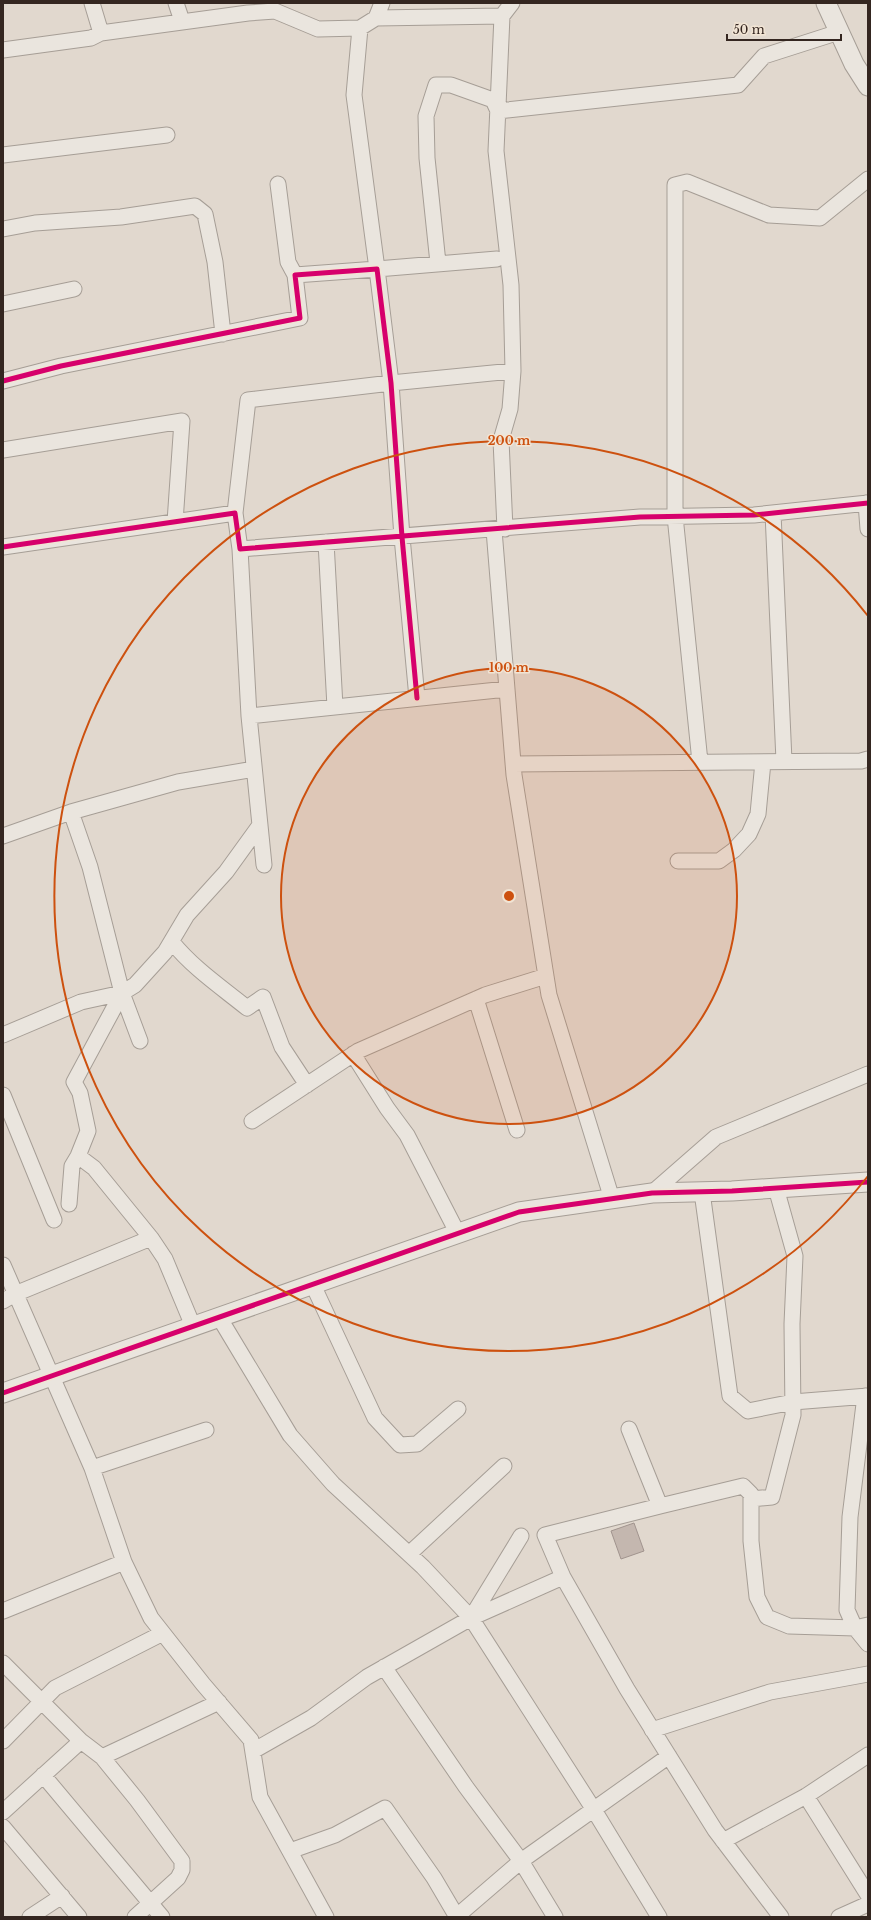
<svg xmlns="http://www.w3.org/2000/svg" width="871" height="1920" font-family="'Libre Baskerville',serif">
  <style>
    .building { fill: #c4b7af; stroke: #a1948e }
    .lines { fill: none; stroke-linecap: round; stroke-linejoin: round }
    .minor-casing { stroke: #a69e96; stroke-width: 17 }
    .tertiary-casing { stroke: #a69e96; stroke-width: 21 }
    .minor { stroke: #eae5de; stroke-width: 15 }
    .tertiary { stroke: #eae5de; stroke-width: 19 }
    .cycleway-casing { stroke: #f1e4d4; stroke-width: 8 }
    .cycleway { stroke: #d6006c; stroke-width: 5 }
    .ring { fill: none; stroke: #cd510f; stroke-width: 2 }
    .centre { fill: #cd510f; stroke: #f1e4d4; stroke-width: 2 }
    .ring-label { font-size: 12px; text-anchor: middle; font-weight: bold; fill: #cd510f; stroke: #f1e4d4; stroke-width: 3; stroke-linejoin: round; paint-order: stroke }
  </style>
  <rect width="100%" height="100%" fill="#e1d8ce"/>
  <!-- building -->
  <path class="building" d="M 634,1523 L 644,1551 L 621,1559 L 611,1531 Z"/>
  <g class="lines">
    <defs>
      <path id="minor" d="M 92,3 L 101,33
        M 176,3 L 182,21
        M 376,18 L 382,3
        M 360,28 L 354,95 L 377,269 L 497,259
        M 3,50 L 91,38 L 101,33 L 248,13 L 275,11 L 318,29 L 360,28 L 376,18 L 502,16
        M 3,155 L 167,135
        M 278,184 L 288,262 L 295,275
        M 3,229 L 35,223 L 121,217 L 195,206 L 205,214 L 215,262 L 223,334
        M 438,263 L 427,158 L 426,116 L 436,85 L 451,85 L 493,100 L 498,111 L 738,85 L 764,56 L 839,32
        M 3,304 L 74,289
        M 3,381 L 61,366 L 300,318 L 295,275 L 377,269 L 391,383 L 402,537 L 417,698
        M 3,450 L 182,421 L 175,522
        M 866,503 L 868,529
        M 235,513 L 248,400 L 391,383 L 513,371
        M 773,513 L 784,761
        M 505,529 L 501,440 L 510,409 L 513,371 L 511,285 L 496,151 L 502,16 L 512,3
        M 494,530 L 514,775 L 549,995 L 612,1199
        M 326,542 L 335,707
        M 3,547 L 235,513 L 240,549 L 640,517 L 754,515 L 868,503
        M 240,549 L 249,716 L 264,865
        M 249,716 L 507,689
        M 700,762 L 675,516 L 675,185 L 687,182 L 769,215 L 820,218 L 868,179
        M 513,764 L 861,761 L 868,759
        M 71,812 L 90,867 L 122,993 L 140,1041
        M 3,836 L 71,812 L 178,782 L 254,769
        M 678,861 L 719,861 L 734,850 L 749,834 L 758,814 L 763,762
        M 172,942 C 193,968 221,987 247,1008 L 263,997 L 282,1047 L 307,1085
        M 476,999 L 517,1130
        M 3,1035 L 81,1002 L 122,993 L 135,985 L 165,952 L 187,915 L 226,872 L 260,825
        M 353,1054 L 387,1108 L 407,1135 L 458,1234
        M 3,1095 L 54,1220
        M 252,1121 L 358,1051 L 485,995 L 546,976
        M 78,1156 L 94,1168 L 151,1238 L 165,1259 L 193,1326
        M 702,1192 L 730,1396 L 748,1411 L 793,1402 L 868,1396
        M 652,1193 L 716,1137 L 868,1074
        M 69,1204 L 72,1166 L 78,1156 L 88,1131 L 80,1093 L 74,1082 L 122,993
        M 3,1265 L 92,1468 L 124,1562 L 151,1618 L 203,1684 L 251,1740 L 260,1797 L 326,1917
        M 313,1285 L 375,1418 L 400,1445 L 417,1444 L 458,1409
        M 3,1301 L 15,1294 L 151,1238
        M 219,1317 L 290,1435 L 333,1484 L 423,1567 L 471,1618 L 594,1810 L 659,1917
        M 865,1396 L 850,1517 L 847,1610 L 855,1628 L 868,1644
        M 92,1468 L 206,1430
        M 751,1499 L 772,1497 L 793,1415 L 792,1324 L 795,1256 L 776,1188
        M 660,1506 L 743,1486 L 751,1494 L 751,1541 L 757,1597 L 767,1617 L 789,1626 L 855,1628 L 868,1625
        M 409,1554 L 504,1466
        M 563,1577 L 545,1535 L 660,1506 L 629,1429
        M 3,1611 L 124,1562
        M 471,1618 L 521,1536
        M 3,1663 L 81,1741
        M 384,1667 L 466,1787 L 521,1861 L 555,1917
        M 652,1730 L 770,1692 L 868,1674
        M 3,1741 L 55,1688 L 163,1633
        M 253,1751 L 311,1718 L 367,1677 L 471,1618 L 563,1577 L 627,1689 L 715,1830 L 781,1917
        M 102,1757 L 137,1800 L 182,1861 L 182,1870 L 178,1878 L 135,1917
        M 43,1775 L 162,1917
        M 806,1796 L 868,1895
        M 3,1812 L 81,1741 L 102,1757 L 219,1702
        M 3,1827 L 79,1917
        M 723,1841 L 806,1796 L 868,1755
        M 290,1851 L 335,1835 L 385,1808 L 434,1878 L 457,1917
        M 30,1917 L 62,1896
        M 456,1917 L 521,1861 L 669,1756
        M 839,1917 L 868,1904"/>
      <path id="tertiary" d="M 826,3 L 854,64 L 868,86
        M 3,1393 L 519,1212 L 652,1193 L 732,1191 L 868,1182"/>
    </defs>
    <!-- minor casing -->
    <use href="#minor" class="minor-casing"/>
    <!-- tertiary casing -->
    <use href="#tertiary" class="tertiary-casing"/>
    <!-- minor -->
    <use href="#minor" class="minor"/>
    <!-- tertiary -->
    <use href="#tertiary" class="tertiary"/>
    <defs>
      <path id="cycleway" d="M 3,381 L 61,366 L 300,318 L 295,275 L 377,269 L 391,383 L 402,537 L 417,698
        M 3,547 L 235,513 L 240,549 L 640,517 L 754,515 L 868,503
        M 3,1393 L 519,1212 L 652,1193 L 732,1191 L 868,1182"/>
    </defs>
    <!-- cycleway casing -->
    <use href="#cycleway" class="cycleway-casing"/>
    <!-- cycleway -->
    <use href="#cycleway" class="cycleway"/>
  </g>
  <!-- distance rings -->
  <circle cx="509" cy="896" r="228" fill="#cd510f" fill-opacity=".12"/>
  <g class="ring">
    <circle cx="509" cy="896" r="228"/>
    <path d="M868 1176A455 455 0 1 1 868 616"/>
  </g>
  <circle cx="509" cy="896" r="6" class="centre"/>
  <g class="ring-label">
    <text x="509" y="445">200 m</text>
    <text x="509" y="672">100 m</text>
  </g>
  <!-- border -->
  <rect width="871" height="1920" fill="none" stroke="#342620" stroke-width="8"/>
  <!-- scale -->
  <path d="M727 34v6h114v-6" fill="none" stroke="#342620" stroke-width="2"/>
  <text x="733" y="34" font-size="12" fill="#342620" stroke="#f1e4d4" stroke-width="3" paint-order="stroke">50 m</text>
</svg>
